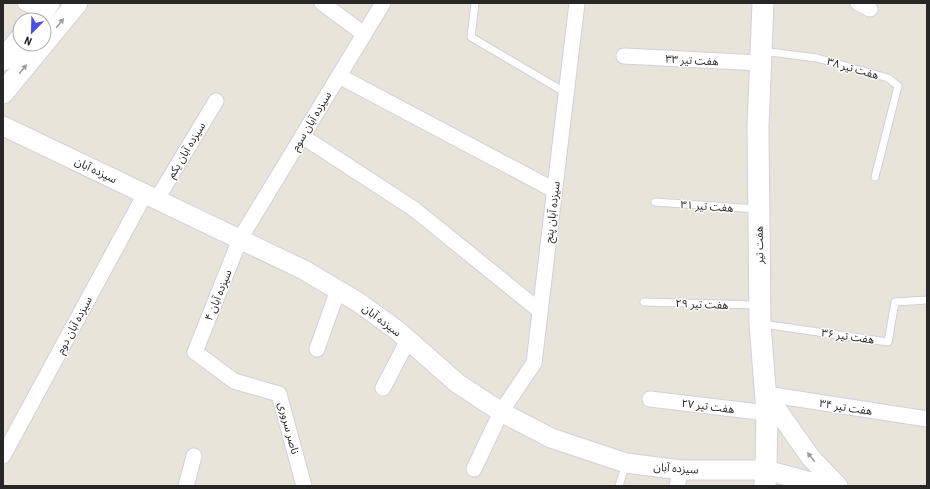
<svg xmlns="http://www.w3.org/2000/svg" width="930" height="489" font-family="'Roboto Condensed','Noto Sans Arabic',sans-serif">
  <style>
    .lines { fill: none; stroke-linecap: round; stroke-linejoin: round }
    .service-casing { stroke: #d0d0de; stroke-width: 9 }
    .minor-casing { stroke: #d0d0de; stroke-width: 17 }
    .tertiary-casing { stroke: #d0d0de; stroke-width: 21 }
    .secondary-casing { stroke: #d0d0de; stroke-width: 23 }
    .service { stroke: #fff; stroke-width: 7 }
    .minor { stroke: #fff; stroke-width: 15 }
    .tertiary { stroke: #fff; stroke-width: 19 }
    .secondary { stroke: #fff; stroke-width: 21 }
    .oneway { fill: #9e9e9e }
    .labels { text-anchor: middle; stroke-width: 3; stroke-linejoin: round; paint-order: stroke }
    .street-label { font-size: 11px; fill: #272727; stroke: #fff }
  </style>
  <rect width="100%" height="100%" fill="#e8e4da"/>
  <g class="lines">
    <defs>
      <path id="service" d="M 475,3 L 471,37 L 566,93
        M 762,51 L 817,58 L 888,78 L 898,86 L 875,177
        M 655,202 L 757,209
        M 644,302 L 757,305
        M 762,324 L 888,342 L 895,302 L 927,300
        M 619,486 L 626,463"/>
      <path id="minor" d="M 25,3 L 43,11
        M 322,3 L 364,34
        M 858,3 L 870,9
        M 624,56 L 760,63
        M 339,76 L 554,190
        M 302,136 L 414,209 L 540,311
        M 157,199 L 216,101
        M 317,349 L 338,290
        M 383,388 L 408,340
        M 766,394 L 927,419
        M 650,399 L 767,413
        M 3,456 L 145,194
        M 474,469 L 501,412 L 534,363 L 577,3
        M 186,486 L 194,456
        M 304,486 L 279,394 L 234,381 L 195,352 L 240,239 L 383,3
        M 677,486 L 681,470"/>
      <path id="tertiary" d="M 3,126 L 304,270 L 358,302 L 398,331 L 457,383 L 501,412 L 551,438 L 626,463 L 681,470 L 766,470 L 825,486
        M 766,394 L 811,458 L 838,486"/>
      <path id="secondary" d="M 763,3 L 758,127 L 760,324 L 767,413 L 766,470 L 765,486
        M 36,20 L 49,3
        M 44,43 L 77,3
        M 3,60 L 20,39
        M 3,93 L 43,44"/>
    </defs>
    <!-- service casing -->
    <use href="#service" class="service-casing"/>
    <!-- minor casing -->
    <use href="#minor" class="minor-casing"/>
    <!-- tertiary casing -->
    <use href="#tertiary" class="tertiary-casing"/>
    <!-- secondary casing -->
    <use href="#secondary" class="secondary-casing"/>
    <!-- service -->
    <use href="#service" class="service"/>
    <!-- minor -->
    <use href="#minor" class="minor"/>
    <!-- tertiary -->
    <use href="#tertiary" class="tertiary"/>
    <!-- secondary -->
    <use href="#secondary" class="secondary"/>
  </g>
  <!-- one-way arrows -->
  <defs><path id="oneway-solid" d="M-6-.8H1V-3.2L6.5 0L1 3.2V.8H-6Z"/></defs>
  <g class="oneway">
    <use href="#oneway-solid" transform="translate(60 23) rotate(-51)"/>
    <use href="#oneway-solid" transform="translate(23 69) rotate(-51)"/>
    <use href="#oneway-solid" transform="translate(811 457) rotate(-129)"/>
  </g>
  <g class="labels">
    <!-- street labels -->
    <g class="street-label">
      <text transform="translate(692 60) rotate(3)" y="4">هفت تیر ۳۳</text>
      <text transform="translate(853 68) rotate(16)" y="4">هفت تیر ۳۸</text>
      <text transform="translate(311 121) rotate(-59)" y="4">سیزده آبان سوم</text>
      <text transform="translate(186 150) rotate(-59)" y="4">سیزده آبان یکم</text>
      <text transform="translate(96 170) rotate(26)" y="4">سیزده آبان</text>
      <text transform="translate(707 206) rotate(4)" y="4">هفت تیر ۳۱</text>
      <text transform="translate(552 212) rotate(-83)" y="4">سیزده آبان پنج</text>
      <text transform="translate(759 245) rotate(-91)" y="4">هفت تیر</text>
      <text transform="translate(218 295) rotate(-68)" y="4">سیزده آبان ۴</text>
      <text transform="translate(702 304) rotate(2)" y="4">هفت تیر ۲۹</text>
      <text transform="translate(382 320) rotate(37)" y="4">سیزده آبان</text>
      <text transform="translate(74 325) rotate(-62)" y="4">سیزده آبان دوم</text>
      <text transform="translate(848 336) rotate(8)" y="4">هفت تیر ۳۶</text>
      <text transform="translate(708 406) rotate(7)" y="4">هفت تیر ۲۷</text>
      <text transform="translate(846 407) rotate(9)" y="4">هفت تیر ۳۴</text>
      <text transform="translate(289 428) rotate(75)" y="4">ناصر سروری</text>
      <text transform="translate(676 468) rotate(4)" y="4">سیزده آبان</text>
    </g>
  </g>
  <!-- border -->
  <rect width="930" height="489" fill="none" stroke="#272727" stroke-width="8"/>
  <!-- north arrow -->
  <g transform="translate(32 32) rotate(203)"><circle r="19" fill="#ffffff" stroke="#a9a9a9"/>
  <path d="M0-3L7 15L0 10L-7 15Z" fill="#4c51e2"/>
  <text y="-6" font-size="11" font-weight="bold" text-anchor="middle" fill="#272727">N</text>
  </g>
</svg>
